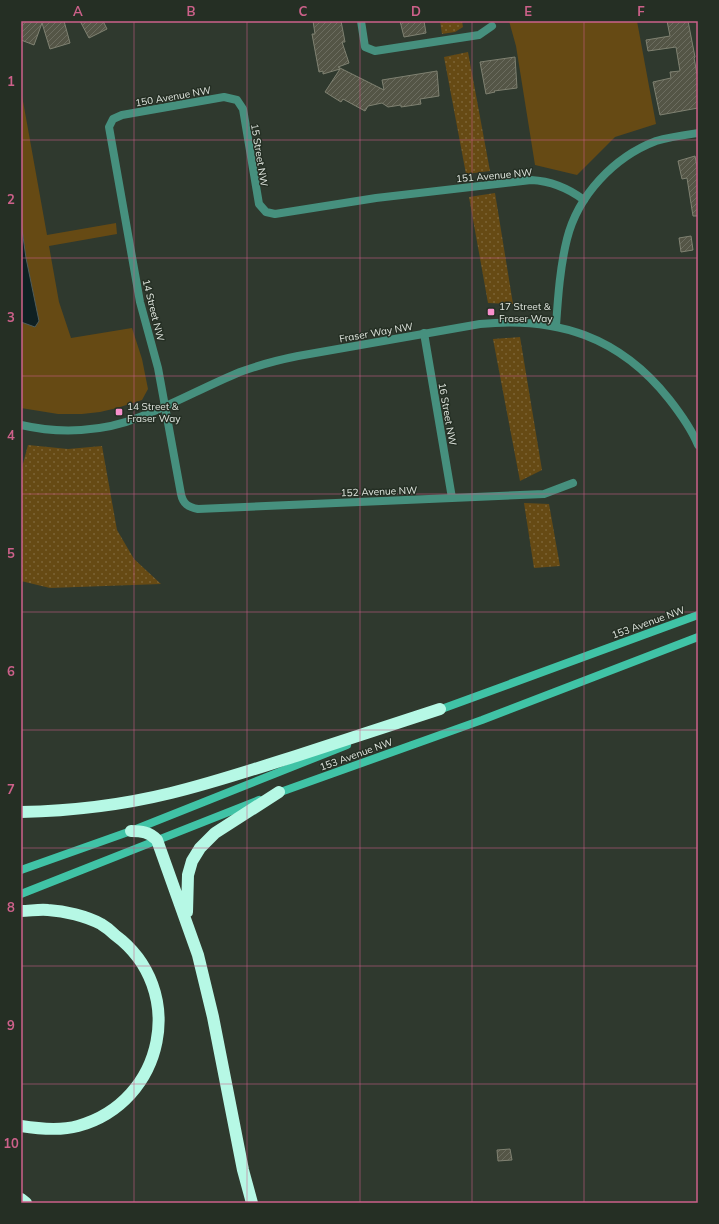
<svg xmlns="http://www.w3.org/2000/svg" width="719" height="1224" font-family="Mulish,sans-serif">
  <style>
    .grass { fill: url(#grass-dots) }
    .green { fill: #664a14 }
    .water { fill: #0f2022; stroke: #4e5c5b }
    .building { fill: url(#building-hatch); stroke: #7f8171 }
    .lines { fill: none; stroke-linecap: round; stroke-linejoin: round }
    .minor { stroke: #46907e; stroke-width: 8 }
    .tertiary { stroke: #46907e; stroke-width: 8 }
    .secondary { stroke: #40c3a6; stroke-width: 8 }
    .motorway { stroke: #b6f8e5; stroke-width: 12 }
    .grid { fill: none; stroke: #cd618a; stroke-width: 1; stroke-opacity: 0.55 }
    .poi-dot { fill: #f890cc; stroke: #252f24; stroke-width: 1.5 }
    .labels { text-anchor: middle; stroke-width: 3; stroke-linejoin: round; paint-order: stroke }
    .street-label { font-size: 10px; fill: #e2e8e1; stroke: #252f24 }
    .poi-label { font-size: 10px; fill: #e2e8e1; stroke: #252f24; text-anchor: start }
    .neatline { fill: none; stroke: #cd618a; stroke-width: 1.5 }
    .grid-label { font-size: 13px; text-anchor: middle; font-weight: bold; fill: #cd618a }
  </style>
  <defs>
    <pattern id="grass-dots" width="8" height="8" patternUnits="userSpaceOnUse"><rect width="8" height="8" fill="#664a14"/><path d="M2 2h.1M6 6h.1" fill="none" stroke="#7c6436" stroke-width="1.8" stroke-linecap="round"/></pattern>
    <pattern id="building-hatch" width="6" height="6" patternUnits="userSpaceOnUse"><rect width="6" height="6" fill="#545546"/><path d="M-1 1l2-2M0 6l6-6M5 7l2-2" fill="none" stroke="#6c6d60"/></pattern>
  </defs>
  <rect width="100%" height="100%" fill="#2f392e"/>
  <!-- grass -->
  <path class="grass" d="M 440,21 L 462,21 L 463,27 L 455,32 L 442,34 Z
    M 468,52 L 490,171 L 466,174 L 444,57 Z
    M 495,193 L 513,304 L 488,303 L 469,197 Z
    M 520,337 L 542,470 L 520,481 L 493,339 Z
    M 28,445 L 68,449 L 102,446 L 117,530 L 134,559 L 161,584 L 50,588 L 21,581 L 21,471 Z
    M 524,503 L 549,504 L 560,566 L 534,568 Z"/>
  <!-- green -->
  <path class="green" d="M 509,21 L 637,21 L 656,124 L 615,137 L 577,175 L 535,165 L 516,46 Z
    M 21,90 L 47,235 L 116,223 L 117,234 L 49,246 L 59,302 L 71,338 L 132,328 L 142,359 L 148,389 L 142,400 L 117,408 L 100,412 L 82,414 L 58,414 L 21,408 Z"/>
  <!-- water -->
  <path class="water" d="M 21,222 L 26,258 L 39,321 L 35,327 L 21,322 Z"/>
  <!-- building -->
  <path class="building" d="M 21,21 L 64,21 L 70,43 L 50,49 L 42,23 L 34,45 L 21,40 Z
    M 80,21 L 103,21 L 107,29 L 89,38 Z
    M 313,21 L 341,21 L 345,42 L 342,42 L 349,63 L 338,67 L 384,90 L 382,80 L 437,71 L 439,96 L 420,99 L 421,104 L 401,107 L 401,105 L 388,107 L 382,103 L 368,106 L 365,111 L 343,99 L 341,102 L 325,92 L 340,69 L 323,74 L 323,71 L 319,72 L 312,34 L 315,34 Z
    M 400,21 L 424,21 L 426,33 L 404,37 Z
    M 667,21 L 688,21 L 695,57 L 694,58 L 697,74 L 698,74 L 698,108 L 660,115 L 653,82 L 671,78 L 670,72 L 680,71 L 676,47 L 648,51 L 646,40 L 670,36 Z
    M 515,57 L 517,88 L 494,91 L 495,92 L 486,94 L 480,62 Z
    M 695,156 L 698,172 L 698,216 L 693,216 L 687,178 L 682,179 L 678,161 Z
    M 691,236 L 693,250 L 681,252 L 679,238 Z
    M 510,1149 L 512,1160 L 498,1161 L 497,1150 Z"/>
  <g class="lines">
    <!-- minor -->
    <path class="minor" d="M 361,21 L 365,47 L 375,51 L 479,35 L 492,26
      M 424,333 L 452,498
      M 573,483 L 544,494 L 198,509 C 188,507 183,504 181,494 L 158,368 L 140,302 L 109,127 L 113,119 L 122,115 L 224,97 L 237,100 L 243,109 L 259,204 L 266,212 L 275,214 L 376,198 L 531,180 C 551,181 568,188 584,200"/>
    <!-- tertiary -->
    <path class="tertiary" d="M 556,326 C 558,297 560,267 567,239 C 578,195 614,157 656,141 C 669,137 684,135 698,133
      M 21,425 C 60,434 103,432 140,417 C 174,404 206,386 240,372 C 259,365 278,360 298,356 L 480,324 C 557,316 620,337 669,399 C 680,413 691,428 698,445"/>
    <!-- secondary -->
    <path class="secondary" d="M 436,711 L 698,615
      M 275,794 L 482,720 L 698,637
      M 21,870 L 131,831 L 347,745
      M 21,894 L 259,800"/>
    <!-- motorway -->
    <path class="motorway" d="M 21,812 C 71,811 122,805 171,793 C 213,783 254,769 296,756 C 344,740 392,725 440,709
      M 131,831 C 141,831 150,832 157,840 L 198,955 L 213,1017 L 243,1170 L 252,1203
      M 21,911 C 30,911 39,909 48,910 C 65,911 86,916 101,924 C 106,927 111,931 115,935 C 188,989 165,1102 78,1126 C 60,1131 40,1129 21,1126
      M 187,912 L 188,875 L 192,861 L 200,848 L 215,833 L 279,792
      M 21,1199 L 26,1203"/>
  </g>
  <!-- grid -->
  <path class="grid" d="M 134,21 L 134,1203M 247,21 L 247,1203M 360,21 L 360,1203M 472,21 L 472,1203M 584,21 L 584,1203M 21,140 L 698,140M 21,258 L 698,258M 21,376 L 698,376M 21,494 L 698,494M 21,612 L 698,612M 21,730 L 698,730M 21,848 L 698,848M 21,966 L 698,966M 21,1084 L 698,1084"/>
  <!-- markers -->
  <g class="poi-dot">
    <rect x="487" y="308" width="8" height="8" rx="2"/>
    <rect x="115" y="408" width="8" height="8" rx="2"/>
  </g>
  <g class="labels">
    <!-- street labels -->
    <g class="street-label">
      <text transform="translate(173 96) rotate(-10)" y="4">150 Avenue NW</text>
      <text transform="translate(260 155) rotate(81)" y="4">15 Street NW</text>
      <text transform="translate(494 175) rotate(-5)" y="4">151 Avenue NW</text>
      <text transform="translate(154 310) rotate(76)" y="4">14 Street NW</text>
      <text transform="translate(376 332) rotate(-10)" y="4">Fraser Way NW</text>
      <text transform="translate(448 414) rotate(80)" y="4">16 Street NW</text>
      <text transform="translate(379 491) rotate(-2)" y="4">152 Avenue NW</text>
      <text transform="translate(648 622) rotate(-20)" y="4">153 Avenue NW</text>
      <text transform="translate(356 754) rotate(-20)" y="4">153 Avenue NW</text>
    </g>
    <!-- poi labels -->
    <g class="poi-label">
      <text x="499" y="310">17 Street &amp;<tspan x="499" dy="12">Fraser Way</tspan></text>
      <text x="127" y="410">14 Street &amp;<tspan x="127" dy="12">Fraser Way</tspan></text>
    </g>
  </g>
  <!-- border -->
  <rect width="719" height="1224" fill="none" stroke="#252f24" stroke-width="44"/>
  <rect x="22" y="22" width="675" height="1180" class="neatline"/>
  <g class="grid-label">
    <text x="78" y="16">A</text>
    <text x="191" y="16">B</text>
    <text x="303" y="16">C</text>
    <text x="416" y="16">D</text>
    <text x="528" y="16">E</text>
    <text x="641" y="16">F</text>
    <text x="11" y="86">1</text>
    <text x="11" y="204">2</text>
    <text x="11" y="322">3</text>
    <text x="11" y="440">4</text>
    <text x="11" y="558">5</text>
    <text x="11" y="676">6</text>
    <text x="11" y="794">7</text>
    <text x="11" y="912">8</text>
    <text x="11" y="1030">9</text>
    <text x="11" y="1148">10</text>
  </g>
</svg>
